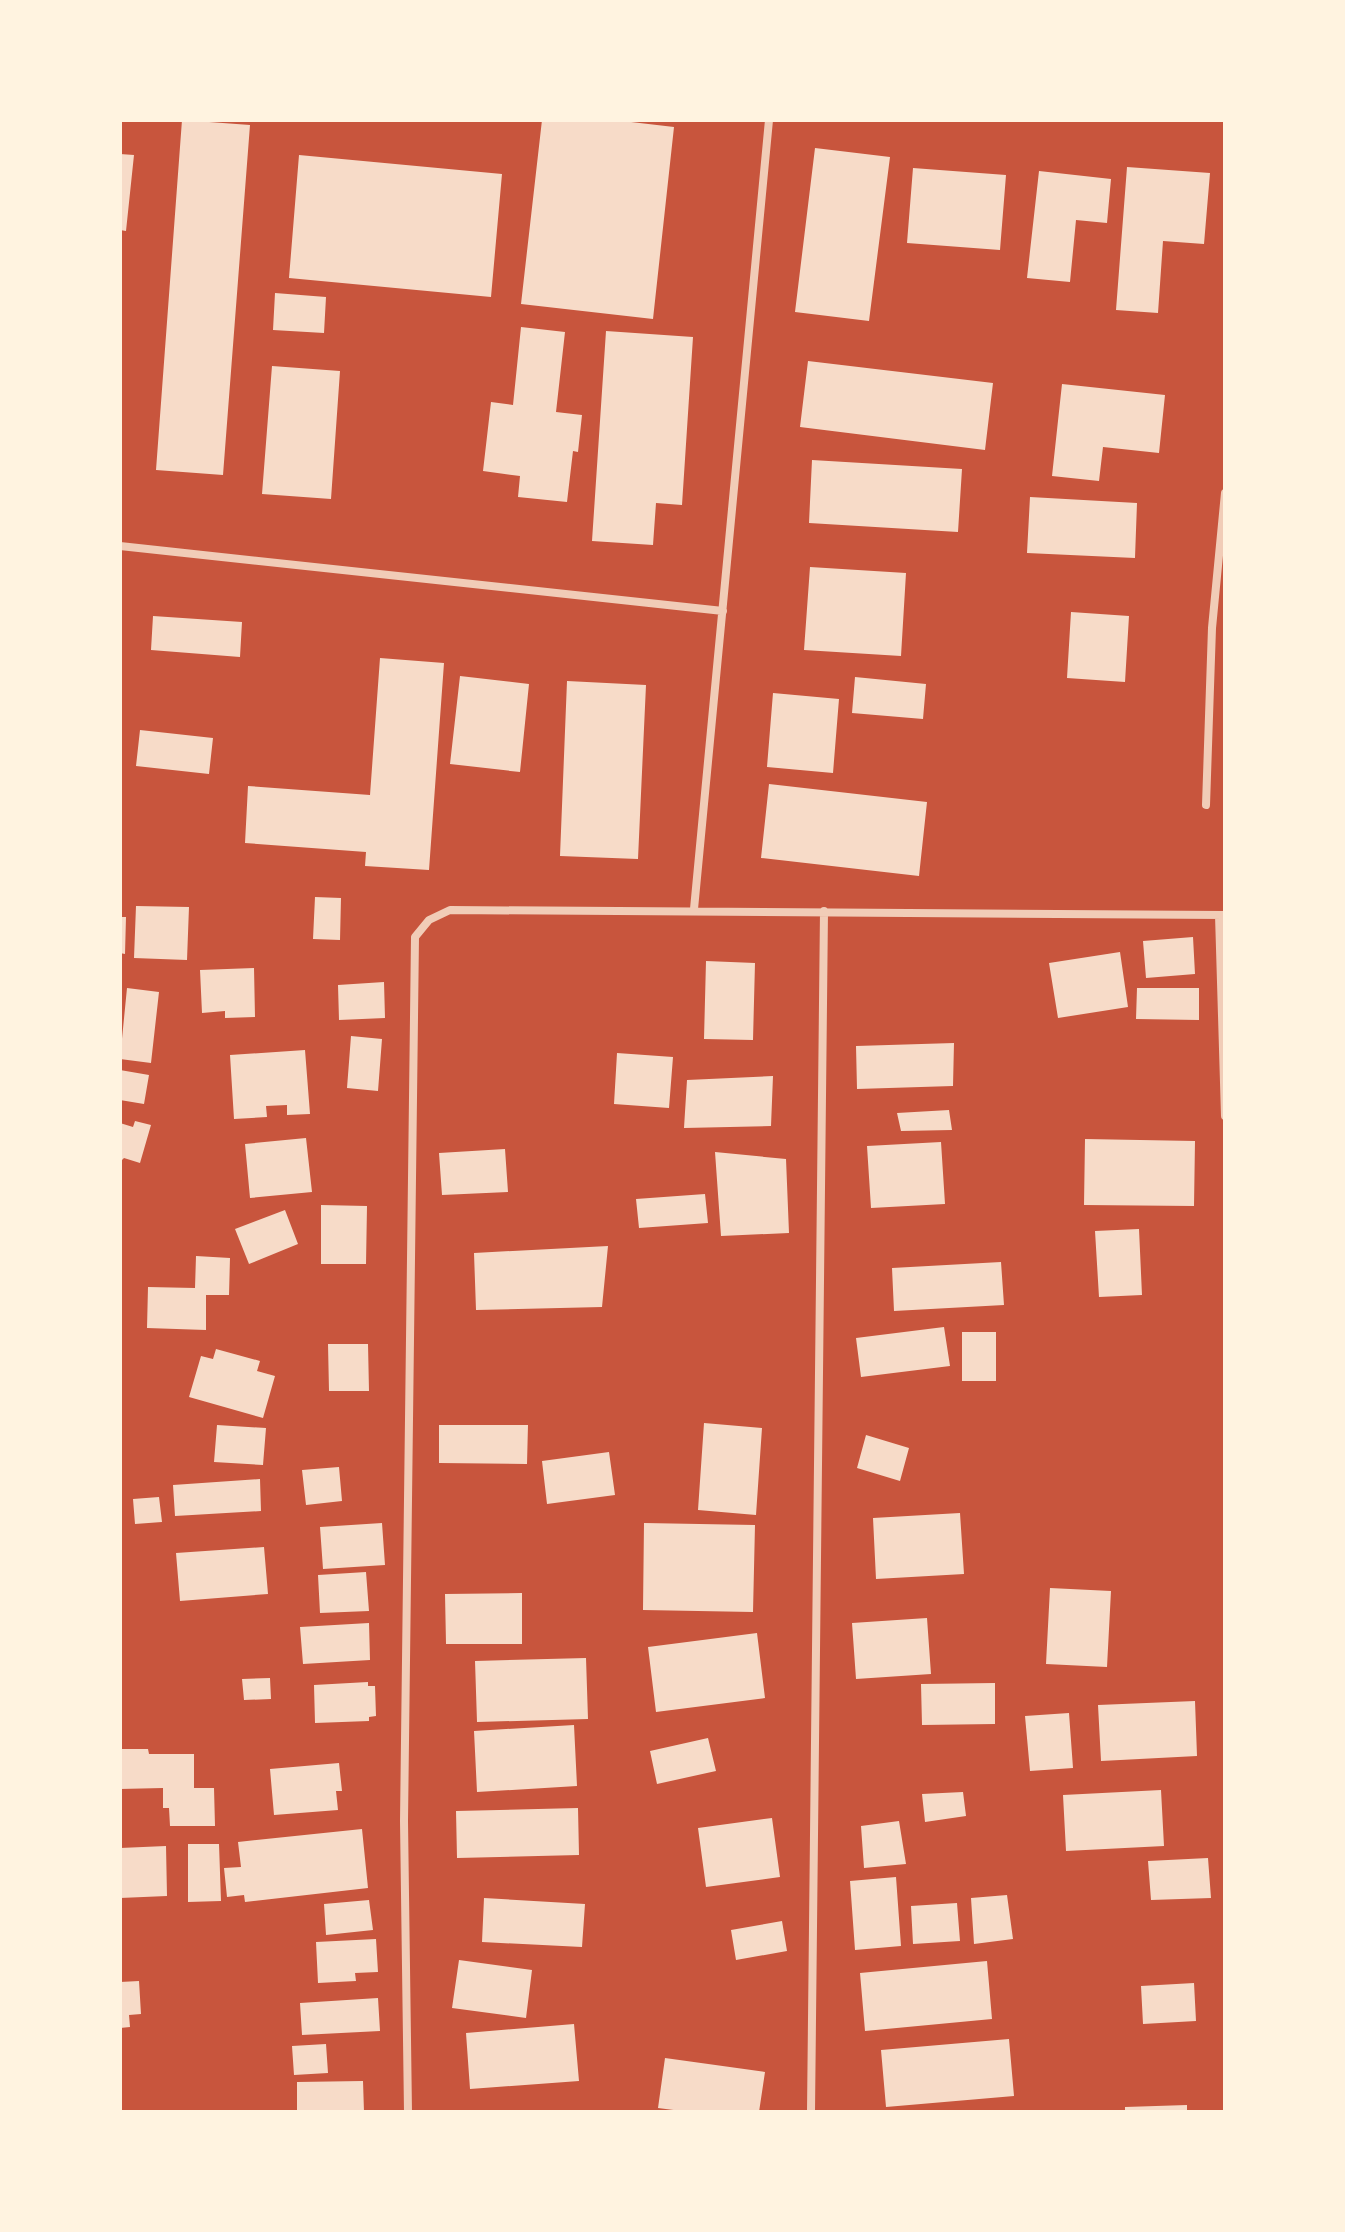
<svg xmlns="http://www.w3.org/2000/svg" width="1345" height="2232" font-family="Lora,serif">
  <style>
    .building { fill: #f7dbc8 }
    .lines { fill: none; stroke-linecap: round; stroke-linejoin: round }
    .minor { stroke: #f1ccb7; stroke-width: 8 }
  </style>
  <rect width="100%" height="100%" fill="#c8553d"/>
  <!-- building -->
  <path class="building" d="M 182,120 L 250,125 L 223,475 L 156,470 Z
    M 542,120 L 614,120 L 674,127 L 653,319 L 521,304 Z
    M 815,148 L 890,157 L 869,321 L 795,312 Z
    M 120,154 L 134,155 L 126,231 L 120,230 Z
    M 299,155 L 502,174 L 491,297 L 289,278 Z
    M 1127,167 L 1210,173 L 1204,244 L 1163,241 L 1158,313 L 1116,310 Z
    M 913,168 L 1006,175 L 1000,250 L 907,243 Z
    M 1039,171 L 1111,179 L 1107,223 L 1076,220 L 1070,282 L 1027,278 Z
    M 275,293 L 326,297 L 324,333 L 273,330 Z
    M 521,327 L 565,332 L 556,412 L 582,415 L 578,452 L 573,451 L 567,502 L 518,497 L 520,476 L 483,471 L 491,402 L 513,405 Z
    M 606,331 L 693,337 L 682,505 L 656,503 L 653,545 L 592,541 Z
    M 808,361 L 993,383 L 985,450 L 800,427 Z
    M 272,366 L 340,371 L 331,499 L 262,494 Z
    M 1062,384 L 1165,395 L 1159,453 L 1103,447 L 1099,481 L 1052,476 Z
    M 812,460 L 962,469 L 958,532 L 809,523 Z
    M 1030,497 L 1137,503 L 1135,558 L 1027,553 Z
    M 810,567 L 906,573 L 901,656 L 804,650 Z
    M 1071,612 L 1129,616 L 1125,682 L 1067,678 Z
    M 153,616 L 242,622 L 240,657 L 151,650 Z
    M 380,658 L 444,663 L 429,870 L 365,866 L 366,852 L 245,843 L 248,786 L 370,795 Z
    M 460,676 L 529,684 L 520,772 L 450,764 Z
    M 855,677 L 926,684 L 923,719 L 852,713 Z
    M 567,681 L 646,685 L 638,859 L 560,856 Z
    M 773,693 L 839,699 L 833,773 L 767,767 Z
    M 140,730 L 213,738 L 209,774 L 136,766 Z
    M 769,784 L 927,802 L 919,876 L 761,858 Z
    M 315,897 L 341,898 L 340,940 L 313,939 Z
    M 136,906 L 189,907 L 187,960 L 134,958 Z
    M 120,917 L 126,917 L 125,954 L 120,953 Z
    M 1193,937 L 1195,974 L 1146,978 L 1143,941 Z
    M 1120,952 L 1128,1007 L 1058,1018 L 1049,963 Z
    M 706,961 L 755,963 L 753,1040 L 704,1039 Z
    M 254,968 L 255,1017 L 225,1018 L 225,1011 L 202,1013 L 200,970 Z
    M 384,982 L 385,1018 L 339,1020 L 338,985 Z
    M 127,988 L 159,992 L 151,1063 L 120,1059 Z
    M 1137,988 L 1199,988 L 1199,1020 L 1136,1019 Z
    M 351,1036 L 382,1039 L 378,1091 L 347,1088 Z
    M 954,1043 L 953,1086 L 857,1089 L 856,1046 Z
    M 305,1050 L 310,1114 L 287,1115 L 287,1105 L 266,1106 L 267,1117 L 234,1119 L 230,1055 Z
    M 617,1053 L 673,1057 L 669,1108 L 614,1104 Z
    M 120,1070 L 149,1075 L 144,1104 L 120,1100 Z
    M 773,1076 L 771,1126 L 684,1128 L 687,1080 Z
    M 949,1110 L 952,1130 L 901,1131 L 897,1113 Z
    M 135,1121 L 151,1125 L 140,1163 L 124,1158 L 120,1162 L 120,1123 L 133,1127 Z
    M 306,1138 L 312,1192 L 250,1198 L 245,1144 Z
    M 1085,1139 L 1195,1141 L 1194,1206 L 1084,1205 Z
    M 941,1142 L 945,1204 L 871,1208 L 867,1146 Z
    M 505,1149 L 508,1192 L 442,1195 L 439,1153 Z
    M 715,1152 L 786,1159 L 789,1233 L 721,1236 Z
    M 705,1194 L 708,1223 L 639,1228 L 636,1199 Z
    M 321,1205 L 367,1206 L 366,1264 L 321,1264 Z
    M 285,1210 L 298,1244 L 249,1264 L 235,1229 Z
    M 1139,1229 L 1142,1295 L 1099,1297 L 1095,1231 Z
    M 608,1246 L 602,1307 L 476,1310 L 474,1253 Z
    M 196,1256 L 230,1258 L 229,1295 L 206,1295 L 206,1330 L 147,1328 L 148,1287 L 195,1288 Z
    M 1001,1262 L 1004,1305 L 894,1311 L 892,1268 Z
    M 944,1327 L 950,1366 L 861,1377 L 856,1338 Z
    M 962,1332 L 996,1332 L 996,1381 L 962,1381 Z
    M 328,1344 L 368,1344 L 369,1391 L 329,1391 Z
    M 216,1349 L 260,1361 L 257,1371 L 275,1376 L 263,1418 L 189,1397 L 201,1356 L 213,1359 Z
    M 704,1423 L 762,1428 L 756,1515 L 698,1510 Z
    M 217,1425 L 266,1428 L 263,1465 L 214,1462 Z
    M 439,1425 L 528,1425 L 527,1464 L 439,1463 Z
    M 866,1435 L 909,1448 L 900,1481 L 857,1468 Z
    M 609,1452 L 615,1495 L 547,1504 L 542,1461 Z
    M 339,1467 L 342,1501 L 306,1505 L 302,1470 Z
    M 260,1479 L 261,1511 L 175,1516 L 173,1485 Z
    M 159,1497 L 162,1522 L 135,1524 L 133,1499 Z
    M 960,1513 L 964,1574 L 876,1579 L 873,1518 Z
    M 382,1523 L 385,1565 L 323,1569 L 320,1527 Z
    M 644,1523 L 755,1525 L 753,1612 L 643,1610 Z
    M 264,1547 L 268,1594 L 180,1601 L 176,1553 Z
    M 366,1572 L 369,1611 L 320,1613 L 318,1575 Z
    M 1050,1588 L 1111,1591 L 1107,1667 L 1046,1664 Z
    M 522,1593 L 522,1644 L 446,1644 L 445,1594 Z
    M 927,1618 L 931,1674 L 856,1679 L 852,1623 Z
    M 369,1623 L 370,1660 L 303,1664 L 300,1627 Z
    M 757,1633 L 765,1698 L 656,1712 L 648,1647 Z
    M 586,1658 L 588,1719 L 477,1722 L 475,1661 Z
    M 270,1678 L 271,1699 L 244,1700 L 242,1679 Z
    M 368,1682 L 368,1686 L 375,1686 L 376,1716 L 369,1717 L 369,1721 L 315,1723 L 314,1685 Z
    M 995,1683 L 995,1724 L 922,1725 L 921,1684 Z
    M 1195,1701 L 1197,1756 L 1101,1761 L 1098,1705 Z
    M 1069,1713 L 1073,1768 L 1030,1771 L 1025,1716 Z
    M 574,1725 L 577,1786 L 477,1792 L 474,1731 Z
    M 708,1738 L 716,1771 L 657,1784 L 650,1751 Z
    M 120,1749 L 148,1749 L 149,1754 L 194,1754 L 194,1788 L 214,1788 L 215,1826 L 170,1826 L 169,1808 L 163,1808 L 163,1788 L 120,1789 Z
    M 339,1763 L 342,1791 L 336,1791 L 338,1810 L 274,1815 L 270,1769 Z
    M 1161,1790 L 1164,1846 L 1066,1851 L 1063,1795 Z
    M 963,1792 L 966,1816 L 925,1822 L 922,1794 Z
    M 578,1808 L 579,1855 L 457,1858 L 456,1811 Z
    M 772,1818 L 780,1877 L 706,1887 L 698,1828 Z
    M 899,1821 L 906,1864 L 864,1868 L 861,1826 Z
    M 362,1829 L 368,1888 L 245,1902 L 244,1895 L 227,1897 L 224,1868 L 241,1867 L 238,1842 Z
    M 188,1844 L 219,1844 L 221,1901 L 188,1902 Z
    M 166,1846 L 167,1896 L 120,1898 L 120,1848 Z
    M 1208,1858 L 1211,1898 L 1151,1900 L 1148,1861 Z
    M 896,1877 L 901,1946 L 855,1950 L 850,1881 Z
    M 1007,1895 L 1013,1939 L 974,1944 L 971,1898 Z
    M 484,1898 L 585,1904 L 582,1947 L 482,1942 Z
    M 369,1900 L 373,1930 L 326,1935 L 324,1904 Z
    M 957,1903 L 960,1941 L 913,1944 L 911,1906 Z
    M 782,1921 L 787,1951 L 736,1960 L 731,1930 Z
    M 376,1939 L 378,1972 L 355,1973 L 356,1981 L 318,1983 L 316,1942 Z
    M 459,1960 L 532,1970 L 526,2018 L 452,2008 Z
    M 987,1961 L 992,2019 L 865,2031 L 860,1973 Z
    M 139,1981 L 141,2014 L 129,2015 L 130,2027 L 120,2028 L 120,1982 Z
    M 1194,1983 L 1196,2021 L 1143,2024 L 1141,1986 Z
    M 378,1998 L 380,2031 L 302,2035 L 300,2003 Z
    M 574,2024 L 579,2081 L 470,2089 L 466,2033 Z
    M 1009,2039 L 1014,2096 L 886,2107 L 881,2050 Z
    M 326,2044 L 328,2073 L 294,2075 L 292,2046 Z
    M 665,2058 L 765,2072 L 759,2112 L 689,2112 L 658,2108 Z
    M 363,2081 L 364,2112 L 297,2112 L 297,2082 Z
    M 1187,2105 L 1187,2112 L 1125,2112 L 1125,2107 Z"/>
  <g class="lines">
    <!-- minor -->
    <path class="minor" d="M 120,546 L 723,611
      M 1206,805 L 1212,628 L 1225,493
      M 694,909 L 769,120
      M 1219,915 L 1225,1116
      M 408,2112 L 404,1821 L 415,937 L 429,920 L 450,910 L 1225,915
      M 811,2112 L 824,911"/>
  </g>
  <!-- border -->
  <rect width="1345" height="2232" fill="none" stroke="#fff3e0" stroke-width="244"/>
</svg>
